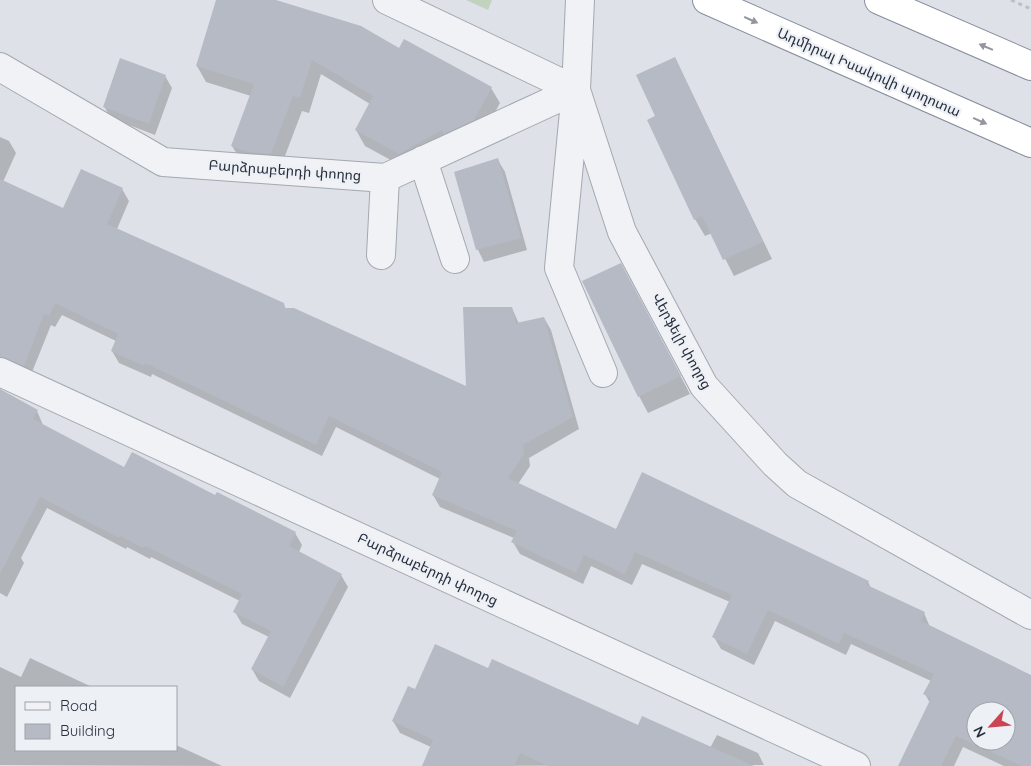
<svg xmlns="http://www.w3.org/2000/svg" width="1031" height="766" font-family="Quicksand,'Noto Sans Armenian',sans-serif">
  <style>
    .green { fill: #c3d1bf }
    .shadow { fill: #0003; fill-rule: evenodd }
    .building { fill: #b5bac4; fill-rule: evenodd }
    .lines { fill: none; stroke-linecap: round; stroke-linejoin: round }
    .minor-casing { stroke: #a3a8b1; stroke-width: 30 }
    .highway-casing { stroke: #858e9d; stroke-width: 30 }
    .path { stroke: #bcbfc6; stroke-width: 3; stroke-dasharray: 4 4; stroke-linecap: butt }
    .minor { stroke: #f0f2f6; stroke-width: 28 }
    .highway { stroke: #fff; stroke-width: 28 }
    .oneway { fill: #93969e }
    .labels { text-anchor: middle; stroke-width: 4.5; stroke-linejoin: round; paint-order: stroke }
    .street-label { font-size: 14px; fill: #272e3d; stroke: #edf0f5 }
  </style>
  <rect width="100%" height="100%" fill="#dee1e7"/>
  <!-- green -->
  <path class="green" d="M 466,0 L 492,0 L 488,10 Z"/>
  <!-- shadow -->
  <path class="shadow" d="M 217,0 L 272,0 L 491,88 L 500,103 L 482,136 L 409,170 L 365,146 L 356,130 L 370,104 L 321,74 L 309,113 L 302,111 L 280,169 L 242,162 L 232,146 L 251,96 L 206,82 L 197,66 Z
    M 675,58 L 772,259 L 734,276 L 712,233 L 705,236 L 695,219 L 648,120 L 656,116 Z
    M 165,76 L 172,88 L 155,135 L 111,118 L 104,106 Z
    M 0,137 L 9,141 L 16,153 L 3,182 L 64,210 L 122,189 L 129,201 L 117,229 L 283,304 L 286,309 L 468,388 L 512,308 L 519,324 L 544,318 L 551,330 L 579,429 L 529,458 L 530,466 L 518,484 L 617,531 L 868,582 L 871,588 L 924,613 L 930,627 L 1031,676 L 1031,766 L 1004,766 L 963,747 L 954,766 L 907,766 L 930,703 L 925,694 L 931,681 L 851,644 L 846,655 L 775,621 L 754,665 L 721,649 L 714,637 L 730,602 L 642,564 L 632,585 L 591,566 L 583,584 L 520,554 L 513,542 L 514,538 L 440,507 L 433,495 L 440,479 L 336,427 L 322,456 L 152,374 L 151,377 L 119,363 L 112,351 L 116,341 L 62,315 L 55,327 L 51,325 L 30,377 L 0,370 ZM 976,711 L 1006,711 L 1006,741 L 976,741 Z
    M 498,160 L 505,172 L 527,250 L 484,262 L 478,250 L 456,172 Z
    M 630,281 L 690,394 L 648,413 L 639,396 Z
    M 0,390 L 37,411 L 43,425 L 124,469 L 216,496 L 295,533 L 302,545 L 299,552 L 341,575 L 348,587 L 290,698 L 259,681 L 252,669 L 269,637 L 242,624 L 235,612 L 240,601 L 151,557 L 150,559 L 127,547 L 126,549 L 47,508 L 21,558 L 24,563 L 7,597 L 0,593 Z
    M 30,658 L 92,687 L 16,687 L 16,750 L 176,750 L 176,745 L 222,766 L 0,765 L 0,667 L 21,677 Z
    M 489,670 L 639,727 L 710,748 L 717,735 L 758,753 L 764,765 L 423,766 L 431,747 L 400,733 L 393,721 L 416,691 Z"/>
  <!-- building -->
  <path class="building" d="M 216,0 L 276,0 L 361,26 L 399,48 L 404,39 L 492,87 L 474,120 L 443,134 L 442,130 L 399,154 L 355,130 L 373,96 L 312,60 L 300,98 L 293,96 L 271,154 L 248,152 L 231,146 L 254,84 L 196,66 Z
    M 675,57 L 763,242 L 723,260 L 702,216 L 694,220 L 647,120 L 655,116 L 636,75 Z
    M 120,58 L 166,75 L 149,124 L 103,107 Z
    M 498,158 L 521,238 L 476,250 L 454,172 Z
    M 81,169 L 123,188 L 107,224 L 284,303 L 285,308 L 294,308 L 466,386 L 463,307 L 512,307 L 516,323 L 544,317 L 573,417 L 523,445 L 524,454 L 508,478 L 616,529 L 642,472 L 869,581 L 867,585 L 925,612 L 921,621 L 1031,675 L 1031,766 L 1022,766 L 956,736 L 941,766 L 898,766 L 931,698 L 923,694 L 934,674 L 844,633 L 839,644 L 768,610 L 747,654 L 712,637 L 732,595 L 635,552 L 625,574 L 584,555 L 576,573 L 511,542 L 517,531 L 432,495 L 442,472 L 329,416 L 316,445 L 145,363 L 144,366 L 111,351 L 118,334 L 55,303 L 49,316 L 44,314 L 24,366 L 0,357 L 0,179 L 63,208 ZM 976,711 L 1006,711 L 1006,741 L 976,741 Z
    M 621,263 L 681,376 L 638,397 L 582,281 Z
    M 0,389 L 38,410 L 33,419 L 124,467 L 132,452 L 215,495 L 217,492 L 296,532 L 289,546 L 342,574 L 283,687 L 251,669 L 271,631 L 233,612 L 242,594 L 145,546 L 143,548 L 120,536 L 119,538 L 40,497 L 0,574 Z
    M 435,644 L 488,668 L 492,659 L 638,725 L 642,716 L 754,766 L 548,766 L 520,753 L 514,766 L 422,766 L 433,740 L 392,721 L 408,686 L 415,689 Z"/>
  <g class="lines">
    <defs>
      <path id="minor" d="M 387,0 L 576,90
        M 580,0 L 576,90 L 622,232 L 704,386 L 775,464 L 797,484 L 1031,615
        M 0,67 L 163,162 L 385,178 L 576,90
        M 575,101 L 559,268 L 603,373
        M 423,160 L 455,259
        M 381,255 L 385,178
        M 0,372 L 856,766"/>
      <path id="highway" d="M 707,0 L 1031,143
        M 879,0 L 1031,66"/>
    </defs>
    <!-- minor casing -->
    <use href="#minor" class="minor-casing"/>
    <!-- highway casing -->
    <use href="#highway" class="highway-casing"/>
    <!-- path -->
    <path class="path" d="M 1011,0 L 1031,9"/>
    <!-- minor -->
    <use href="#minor" class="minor"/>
    <!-- highway -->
    <use href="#highway" class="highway"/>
  </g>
  <!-- one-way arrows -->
  <defs><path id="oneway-solid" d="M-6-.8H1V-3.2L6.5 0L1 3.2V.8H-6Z" transform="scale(1.25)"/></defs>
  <g class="oneway">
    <use href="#oneway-solid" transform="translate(751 20) rotate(24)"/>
    <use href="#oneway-solid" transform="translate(986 47) rotate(-157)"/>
    <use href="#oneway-solid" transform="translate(980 121) rotate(24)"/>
  </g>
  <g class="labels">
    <!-- street labels -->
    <g class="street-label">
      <text transform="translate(869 72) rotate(24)" y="5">Ադմիրալ Իսակովի պողոտա</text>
      <text transform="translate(285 170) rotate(4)" y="5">Բարձրաբերդի փողոց</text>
      <text transform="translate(682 341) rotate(61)" y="5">Վերֆելի փողոց</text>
      <text transform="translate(428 569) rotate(25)" y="5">Բարձրաբերդի փողոց</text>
    </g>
  </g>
  <!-- legend -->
  <rect x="15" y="686" width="162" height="65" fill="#edf0f5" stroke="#9ea2ab"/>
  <rect x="25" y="702" width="25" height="8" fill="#f0f2f6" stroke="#9ea2ab"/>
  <text x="60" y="711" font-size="15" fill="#272e3d">Road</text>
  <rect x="25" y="724" width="25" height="15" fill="#b5bac4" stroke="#9ea2ab"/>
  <text x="60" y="736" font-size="15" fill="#272e3d">Building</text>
  <!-- north arrow -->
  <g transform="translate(991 726) rotate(243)"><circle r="24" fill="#edf0f5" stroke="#9ea2ab"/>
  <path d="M0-4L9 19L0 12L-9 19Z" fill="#cb4452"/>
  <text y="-8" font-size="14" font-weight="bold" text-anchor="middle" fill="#272e3d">N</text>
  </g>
</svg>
